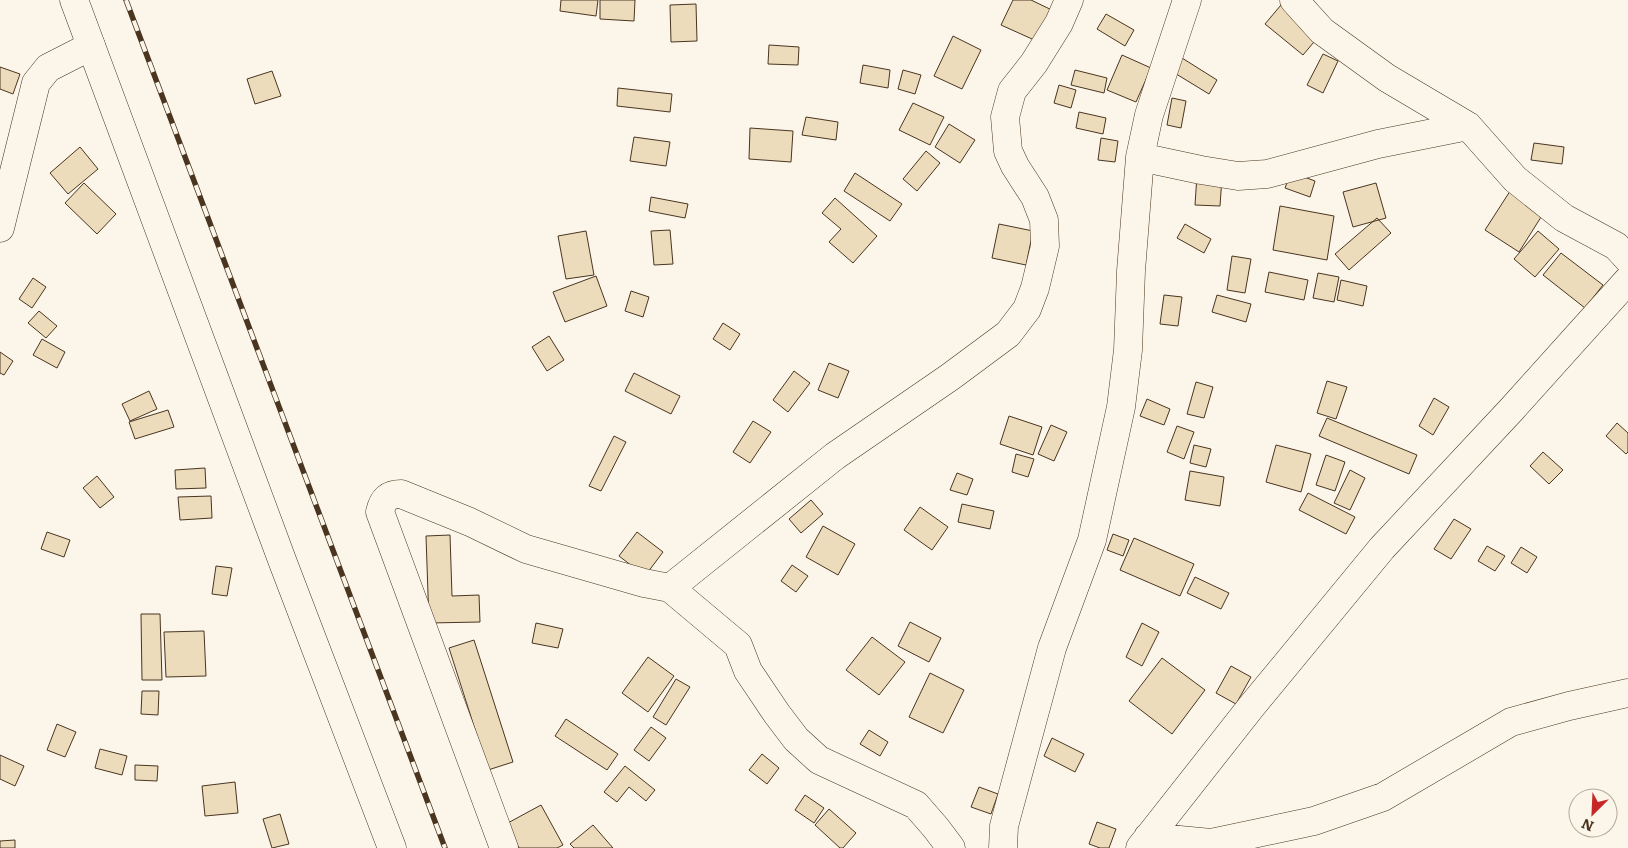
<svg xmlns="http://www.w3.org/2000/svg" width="1628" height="848" font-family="Literata,serif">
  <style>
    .building { fill: #ecdcbc; stroke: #4a3520 }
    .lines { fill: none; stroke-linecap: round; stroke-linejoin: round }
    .street-casing { stroke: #4a3520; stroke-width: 29 }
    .secondary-casing { stroke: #4a3520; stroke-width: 29 }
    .street { stroke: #fbf6e9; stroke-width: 28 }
    .secondary { stroke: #fbf6e9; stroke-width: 28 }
    .rail-casing { stroke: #4a3520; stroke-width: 5.5 }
    .rail { stroke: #fbf6e9; stroke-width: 4; stroke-dasharray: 11; stroke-linecap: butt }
  </style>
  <rect width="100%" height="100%" fill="#fbf6e9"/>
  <!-- building -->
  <path class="building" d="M 561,0 L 598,0 L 596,16 L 560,11 Z
    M 600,0 L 635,0 L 634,21 L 600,19 Z
    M 1013,0 L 1031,0 L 1056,12 L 1041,43 L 1001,25 Z
    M 696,4 L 697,41 L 671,42 L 670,5 Z
    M 1281,5 L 1319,36 L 1303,55 L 1265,24 Z
    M 1106,14 L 1134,30 L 1125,46 L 1097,29 Z
    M 953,36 L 981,50 L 962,89 L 934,76 Z
    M 769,45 L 799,47 L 798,65 L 768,64 Z
    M 1323,54 L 1338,61 L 1323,93 L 1307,85 Z
    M 1122,55 L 1151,68 L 1136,102 L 1107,90 Z
    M 1182,58 L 1217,80 L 1209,94 L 1173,72 Z
    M 863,65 L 890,70 L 888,88 L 860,83 Z
    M 0,67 L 20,74 L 13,94 L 0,89 Z
    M 903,70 L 921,75 L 915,94 L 898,89 Z
    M 1075,70 L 1107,78 L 1104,93 L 1071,85 Z
    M 272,71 L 281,96 L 255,104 L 247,79 Z
    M 1059,85 L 1076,90 L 1071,108 L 1054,103 Z
    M 618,88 L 672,94 L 670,112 L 617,106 Z
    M 1172,98 L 1186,101 L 1181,128 L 1167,125 Z
    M 913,103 L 944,117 L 930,145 L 899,130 Z
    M 1079,112 L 1106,118 L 1103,134 L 1076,128 Z
    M 806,117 L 838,122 L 836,140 L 802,135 Z
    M 949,124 L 975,140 L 960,163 L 935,147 Z
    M 750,128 L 793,131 L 791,162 L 749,159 Z
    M 634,137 L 670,142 L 666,166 L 630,161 Z
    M 1101,138 L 1118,141 L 1115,162 L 1098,160 Z
    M 1534,143 L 1564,147 L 1562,164 L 1531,160 Z
    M 80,147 L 98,169 L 68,194 L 50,173 Z
    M 926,151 L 940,163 L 917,191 L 903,179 Z
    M 1291,172 L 1315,181 L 1310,197 L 1285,188 Z
    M 855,173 L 902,204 L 890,221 L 844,191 Z
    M 1197,175 L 1222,177 L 1220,206 L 1195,205 Z
    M 84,183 L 116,214 L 97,234 L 65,203 Z
    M 1376,183 L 1386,218 L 1353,227 L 1343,192 Z
    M 1514,185 L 1548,206 L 1519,252 L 1485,230 Z
    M 651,197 L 688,204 L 685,218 L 649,211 Z
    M 835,198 L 877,236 L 853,263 L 829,242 L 841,229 L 822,213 Z
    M 1280,206 L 1334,216 L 1327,260 L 1273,250 Z
    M 1377,218 L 1391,233 L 1349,270 L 1335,254 Z
    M 999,224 L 1033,231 L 1026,265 L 992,258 Z
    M 1185,224 L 1211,239 L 1204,253 L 1177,238 Z
    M 670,230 L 673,264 L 654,265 L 651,231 Z
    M 586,231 L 594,275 L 566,279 L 558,236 Z
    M 1538,231 L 1559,249 L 1535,277 L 1514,259 Z
    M 1561,253 L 1603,285 L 1585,308 L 1543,275 Z
    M 1232,256 L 1251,259 L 1245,293 L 1227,290 Z
    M 1269,272 L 1308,280 L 1304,300 L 1265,292 Z
    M 1318,273 L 1339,277 L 1334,302 L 1313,298 Z
    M 596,276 L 607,306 L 565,322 L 553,292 Z
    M 33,278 L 46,287 L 32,308 L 19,299 Z
    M 1341,280 L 1367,286 L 1363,306 L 1337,300 Z
    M 631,291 L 649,297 L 643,317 L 625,311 Z
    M 1164,295 L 1182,297 L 1178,326 L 1160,324 Z
    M 1217,295 L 1251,304 L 1246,322 L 1212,312 Z
    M 39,311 L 57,326 L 46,338 L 28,323 Z
    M 723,323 L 740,334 L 730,350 L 713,339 Z
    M 549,336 L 564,360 L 547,371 L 532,347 Z
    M 42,339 L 65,352 L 57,368 L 33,355 Z
    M 0,352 L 13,361 L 4,375 L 0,373 Z
    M 829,363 L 849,371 L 838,398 L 818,390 Z
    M 794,371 L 810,383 L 788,412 L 773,400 Z
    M 634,373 L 680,396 L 671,414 L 625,391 Z
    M 1327,381 L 1347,387 L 1336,419 L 1317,413 Z
    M 1196,382 L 1213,387 L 1204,418 L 1187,414 Z
    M 149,391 L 157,409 L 130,421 L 122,404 Z
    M 1434,398 L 1449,407 L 1433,435 L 1419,426 Z
    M 1147,399 L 1170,409 L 1164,425 L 1140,416 Z
    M 168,410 L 174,427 L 135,439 L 129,422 Z
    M 1009,416 L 1042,427 L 1033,455 L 1000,444 Z
    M 1327,418 L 1417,455 L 1409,474 L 1319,436 Z
    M 753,421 L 771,432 L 750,463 L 733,452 Z
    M 1617,423 L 1628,433 L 1628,452 L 1626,454 L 1606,436 Z
    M 1051,425 L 1067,432 L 1054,461 L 1038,454 Z
    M 1177,426 L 1194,432 L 1184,459 L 1167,452 Z
    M 614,436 L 626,442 L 601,491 L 589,486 Z
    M 1194,445 L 1211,449 L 1206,467 L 1190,463 Z
    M 1276,445 L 1311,454 L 1301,492 L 1266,482 Z
    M 1543,452 L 1563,470 L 1549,484 L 1530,466 Z
    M 1016,454 L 1034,459 L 1028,477 L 1012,472 Z
    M 1326,455 L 1345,462 L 1335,491 L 1316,485 Z
    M 205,468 L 206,488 L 176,489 L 175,470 Z
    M 1350,470 L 1365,478 L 1350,510 L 1334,503 Z
    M 1190,471 L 1224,477 L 1220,506 L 1185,500 Z
    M 957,473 L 973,479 L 967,495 L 950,490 Z
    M 97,476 L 114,497 L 100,508 L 83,488 Z
    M 1308,493 L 1355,517 L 1346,534 L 1299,510 Z
    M 211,496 L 212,518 L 180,520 L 178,497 Z
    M 811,500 L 823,514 L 801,533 L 789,519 Z
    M 962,504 L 994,511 L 990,529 L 958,522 Z
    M 920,507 L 948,527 L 932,550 L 904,530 Z
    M 1454,519 L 1471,529 L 1451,559 L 1434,549 Z
    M 823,526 L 855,544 L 838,575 L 806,557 Z
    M 47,532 L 70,540 L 64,557 L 41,549 Z
    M 637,532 L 663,552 L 645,576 L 619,556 Z
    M 1113,534 L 1129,540 L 1123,556 L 1107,550 Z
    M 450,535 L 452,596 L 479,595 L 480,622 L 429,623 L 426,536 Z
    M 1134,538 L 1194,564 L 1180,596 L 1120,570 Z
    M 1487,546 L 1505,556 L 1495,571 L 1478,561 Z
    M 1521,547 L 1537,557 L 1527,573 L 1511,563 Z
    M 792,565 L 808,576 L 796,592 L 781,581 Z
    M 216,566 L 232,568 L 227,596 L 212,594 Z
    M 1195,577 L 1229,593 L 1221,609 L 1187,593 Z
    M 141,614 L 160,614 L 162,680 L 142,680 Z
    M 910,622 L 941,638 L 929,662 L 898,646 Z
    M 536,623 L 563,629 L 558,648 L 532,643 Z
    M 1142,623 L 1159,632 L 1142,666 L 1126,657 Z
    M 204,631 L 206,676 L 166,677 L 164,632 Z
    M 872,637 L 905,662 L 879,695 L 846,670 Z
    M 474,640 L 513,762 L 488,770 L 449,648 Z
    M 648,657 L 674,676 L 648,712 L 622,693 Z
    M 1162,658 L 1205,690 L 1172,734 L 1129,701 Z
    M 1231,666 L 1251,677 L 1236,704 L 1216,693 Z
    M 930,673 L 964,690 L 943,733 L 909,717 Z
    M 676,679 L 690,687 L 666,725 L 653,717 Z
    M 142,691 L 159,691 L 158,715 L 141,714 Z
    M 566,719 L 618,754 L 607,770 L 555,736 Z
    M 57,724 L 76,732 L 65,757 L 47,750 Z
    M 651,727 L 666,738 L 649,761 L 634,750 Z
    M 869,730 L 888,742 L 880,756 L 860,744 Z
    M 1052,738 L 1084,754 L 1075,772 L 1044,756 Z
    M 100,749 L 127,756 L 122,775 L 95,768 Z
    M 762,754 L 779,768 L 767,784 L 749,770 Z
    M 0,755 L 24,766 L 15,786 L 0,779 Z
    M 135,765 L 158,766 L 157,781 L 135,780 Z
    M 625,766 L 655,790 L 646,801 L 629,787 L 617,802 L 604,792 Z
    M 235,782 L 238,813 L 205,816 L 202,786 Z
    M 979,787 L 998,794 L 991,814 L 971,807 Z
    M 805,795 L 824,808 L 814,823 L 795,810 Z
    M 541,805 L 563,845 L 557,848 L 519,848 L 506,824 Z
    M 829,809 L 856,833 L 843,848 L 840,848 L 815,825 Z
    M 280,814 L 289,844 L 272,848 L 263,819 Z
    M 1097,822 L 1116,829 L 1109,848 L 1100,848 L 1089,844 Z
    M 593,825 L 613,848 L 574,848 L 570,844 Z
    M 15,840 L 15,848 L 0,848 L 0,841 Z"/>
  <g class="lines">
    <defs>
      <path id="street" d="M 1294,0 L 1322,31 L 1387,78 L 1468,126 L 1515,179 L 1564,218 L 1616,246 L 1628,259
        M 1140,157 L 1201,170 L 1238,176 L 1267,174 L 1378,144 L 1468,126
        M 0,228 L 36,83 L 48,68 L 91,46
        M 670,588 L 835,456 L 950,377 L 1008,334 L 1027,309 L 1035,288 L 1045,246 L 1044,220 L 1035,197 L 1015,166 L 1008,151 L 1005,117 L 1012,91 L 1034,63 L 1059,23 L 1069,0
        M 1148,837 L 1211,843 L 1314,821 L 1383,797 L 1511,722 L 1569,706 L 1628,693
        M 504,848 L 380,512 C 383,499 388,494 401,494 L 470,522 L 526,549 L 644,583 L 670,588 L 738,645 L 748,671 L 777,714 L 796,739 L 819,760 L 916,805 L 936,828 L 951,848
        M 1003,848 L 1004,826 L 1052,648 L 1092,540 L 1121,407 L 1128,350 L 1131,271 L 1140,157 L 1149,115 L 1187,0
        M 1140,848 L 1251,707 L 1382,548 L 1512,409 L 1628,280"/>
      <path id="secondary" d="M 74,0 L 282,560 L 392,848"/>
    </defs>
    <!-- street casing -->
    <use href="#street" class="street-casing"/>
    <!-- secondary casing -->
    <use href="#secondary" class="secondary-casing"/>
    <!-- street -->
    <use href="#street" class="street"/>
    <!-- secondary -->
    <use href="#secondary" class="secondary"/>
    <defs>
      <path id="rail" d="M 126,0 L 445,848"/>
    </defs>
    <!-- rail casing -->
    <use href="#rail" class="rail-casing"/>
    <!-- rail -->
    <use href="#rail" class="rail"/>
  </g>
  <!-- north arrow -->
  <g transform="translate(1593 813) rotate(204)"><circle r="24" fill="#fbf6e9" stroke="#b4a999"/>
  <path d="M0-4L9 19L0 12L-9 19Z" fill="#c62828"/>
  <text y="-8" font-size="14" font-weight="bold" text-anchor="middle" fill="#4a3520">N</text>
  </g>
</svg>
